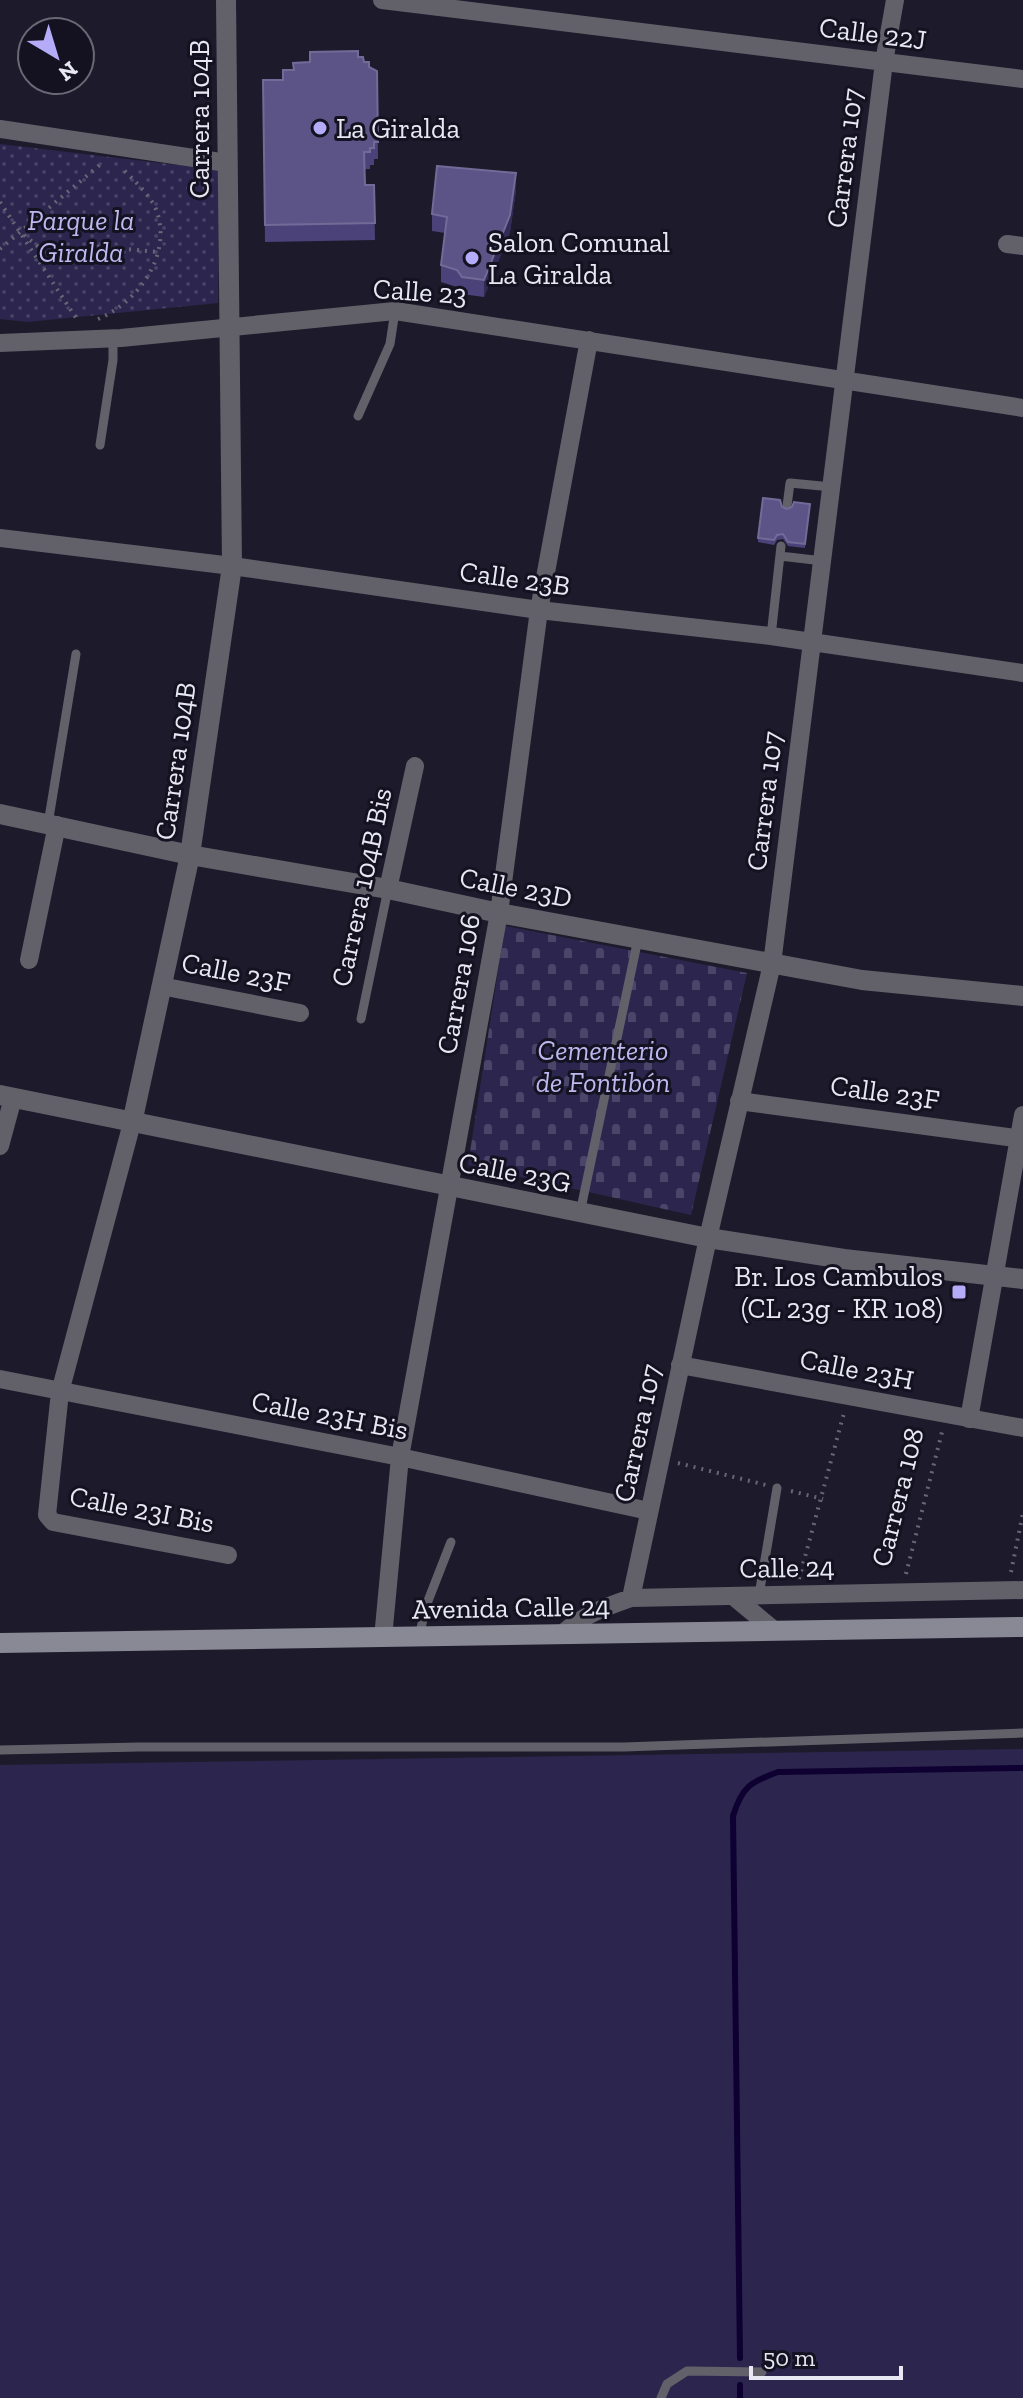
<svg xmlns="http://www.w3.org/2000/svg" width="1023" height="2398" font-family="'Zilla Slab',serif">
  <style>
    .grass { fill: #2c264f }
    .cemetery { fill: url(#cemetery-stones) }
    .park { fill: url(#park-dots) }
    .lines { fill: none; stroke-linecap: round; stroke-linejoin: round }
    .stream { stroke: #0e0031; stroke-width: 6 }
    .path { stroke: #686675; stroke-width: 4; stroke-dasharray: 2 6; stroke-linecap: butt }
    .service { stroke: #62616a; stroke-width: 9 }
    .minor { stroke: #62616a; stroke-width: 18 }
    .tertiary { stroke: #62616a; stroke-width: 20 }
    .secondary { stroke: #898895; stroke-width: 20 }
    .wall { fill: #4b427a }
    .shaded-wall { fill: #312b55 }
    .building { fill: #5c5487; stroke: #726b98; stroke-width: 2 }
    .poi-dot { fill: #b4acf9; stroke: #141221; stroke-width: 3 }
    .labels { text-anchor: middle; stroke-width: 6; stroke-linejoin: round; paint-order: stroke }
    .street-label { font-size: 28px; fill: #e8e8f3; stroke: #141221 }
    .poi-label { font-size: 28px; fill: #e8e8f3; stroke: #141221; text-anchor: start }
    .park-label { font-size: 28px; font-style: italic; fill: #bdb9f0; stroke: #141221 }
  </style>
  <defs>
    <pattern id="cemetery-stones" width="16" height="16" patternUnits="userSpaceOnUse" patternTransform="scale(2)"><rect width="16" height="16" fill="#2c264f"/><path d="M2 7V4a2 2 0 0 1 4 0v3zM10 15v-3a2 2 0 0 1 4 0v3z" fill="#4b4669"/></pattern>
    <pattern id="park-dots" width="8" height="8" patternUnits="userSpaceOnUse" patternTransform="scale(2)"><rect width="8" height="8" fill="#2c264f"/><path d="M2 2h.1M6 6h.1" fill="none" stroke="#4b4669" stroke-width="1.8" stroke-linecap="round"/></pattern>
  </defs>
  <rect width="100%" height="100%" fill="#1d1b2b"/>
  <!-- grass -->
  <path class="grass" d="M 1023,1749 L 1023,2398 L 0,2398 L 0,1765 Z"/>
  <!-- cemetery -->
  <path class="cemetery" d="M 505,926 L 747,973 L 691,1215 L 468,1165 Z"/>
  <!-- park -->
  <path class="park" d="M 0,144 L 219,170 L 218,303 L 27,322 L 0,319 Z"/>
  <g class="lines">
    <!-- stream -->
    <path class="stream" d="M 740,2358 L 733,1816 C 742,1787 750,1782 778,1772 L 1023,1768
      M 740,2385 L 740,2398"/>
    <!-- path -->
    <path class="path" d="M 0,202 L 78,321
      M 24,235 L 42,250 L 73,253 L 92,246 L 158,252
      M 0,249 L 102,163
      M 98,319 C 137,303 172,256 157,212 C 151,195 133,180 121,167
      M 678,1463 L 766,1485
      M 791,1491 L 823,1499
      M 1011,1572 L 1023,1513
      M 906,1574 L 942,1432
      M 799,1579 L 844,1413"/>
    <!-- service -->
    <path class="service" d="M 358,416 L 390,344 L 395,311
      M 100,445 L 113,360 L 113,338
      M 787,506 L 790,483 L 832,487
      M 780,556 L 823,561
      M 771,636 L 781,546
      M 48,824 L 76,654
      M 361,1019 L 388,889
      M 580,1213 L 638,939
      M 759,1595 L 777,1488
      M 419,1637 L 426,1606 L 451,1542
      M 0,1750 L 139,1747 L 624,1747 L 1023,1733
      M 661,2398 L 667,2384 L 687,2371 L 762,2372"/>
    <!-- minor -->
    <path class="minor" d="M 382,0 L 1023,79
      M 0,129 L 227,163
      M 1007,244 L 1023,246
      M 0,343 L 121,338 L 395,311 L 1023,408
      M 0,538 L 232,566 L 539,610 L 771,636 L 1023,673
      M 388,889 L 415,766
      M 29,960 L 57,825
      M 161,986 L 300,1013
      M 739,1101 L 1023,1139
      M 132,1123 L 60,1392 L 47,1515 L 53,1522 L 228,1555
      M 0,1146 L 13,1098
      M 680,1365 L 1023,1428
      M 0,1379 L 400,1457 L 649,1511
      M 969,1419 L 1023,1115
      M 733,1596 L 775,1631
      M 631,1598 L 708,1238 L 772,964 L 884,62 L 895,0
      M 562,1634 C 583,1615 605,1607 631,1598 L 1023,1590
      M 383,1638 L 400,1457 L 499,913 L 539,610 L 589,340"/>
    <!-- tertiary -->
    <path class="tertiary" d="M 0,814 L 190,855 L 388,889 L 499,913 L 862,980 L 1023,996
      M 0,1095 L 708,1238 L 844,1259 L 1023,1279
      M 132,1123 L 190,855 L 232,566 L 226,0"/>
    <!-- secondary -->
    <path class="secondary" d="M 0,1643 L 1023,1627"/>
  </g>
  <!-- wall -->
  <path class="wall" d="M 358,57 L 369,67 L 377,71 L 378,159 L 374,159 L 374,165 L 370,165 L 370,169 L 364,169 L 365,185 L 374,185 L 375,240 L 265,242 L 263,80 L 283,80 L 294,70 L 310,62 Z
    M 516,190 L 510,232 L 484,297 L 462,294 L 457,287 L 441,282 L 441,265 L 445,233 L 432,231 L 432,214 Z
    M 810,504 L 805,548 L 788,546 L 783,539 L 777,540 L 774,545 L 758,542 L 758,538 L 782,507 L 787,509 Z"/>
  <!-- shaded-wall -->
  <path class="shaded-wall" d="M 516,173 L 516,190 L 510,232 L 484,297 L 484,280 Z"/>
  <!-- building -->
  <path class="building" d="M 358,51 L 358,57 L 363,57 L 364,62 L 369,62 L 369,67 L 377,71 L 378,142 L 374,142 L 374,148 L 370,148 L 370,152 L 364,152 L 365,185 L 374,185 L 375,223 L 265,225 L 263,80 L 283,80 L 283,70 L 294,70 L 293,63 L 310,62 L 310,52 Z
    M 437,166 L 516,173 L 510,215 L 484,280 L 462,277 L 457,270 L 441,265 L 447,217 L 432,214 Z
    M 763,498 L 780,500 L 782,507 L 787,509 L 792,507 L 794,502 L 810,504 L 805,544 L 788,542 L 783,534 L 777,535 L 774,540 L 758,538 Z"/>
  <!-- markers -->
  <g class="poi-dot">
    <circle cx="320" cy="128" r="8"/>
    <circle cx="472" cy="258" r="8"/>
    <rect x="951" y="1284" width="16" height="16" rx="4"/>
  </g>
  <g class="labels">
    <!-- street labels -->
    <g class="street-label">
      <text transform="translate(873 33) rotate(7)" y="10">Calle 22J</text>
      <text transform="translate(199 119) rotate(-90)" y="10">Carrera 104B</text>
      <text transform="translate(844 158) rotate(-83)" y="10">Carrera 107</text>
      <text transform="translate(420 291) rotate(4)" y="10">Calle 23</text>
      <text transform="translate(515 578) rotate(8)" y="10">Calle 23B</text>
      <text transform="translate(175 761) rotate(-82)" y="10">Carrera 104B</text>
      <text transform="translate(764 801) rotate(-83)" y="10">Carrera 107</text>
      <text transform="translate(361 887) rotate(-78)" y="10">Carrera 104B Bis</text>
      <text transform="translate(516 887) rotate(11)" y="10">Calle 23D</text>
      <text transform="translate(236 972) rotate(11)" y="10">Calle 23F</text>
      <text transform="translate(458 984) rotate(-80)" y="10">Carrera 106</text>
      <text transform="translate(885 1092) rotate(8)" y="10">Calle 23F</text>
      <text transform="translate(515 1172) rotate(11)" y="10">Calle 23G</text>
      <text transform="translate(857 1369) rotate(11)" y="10">Calle 23H</text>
      <text transform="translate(330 1415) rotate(11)" y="10">Calle 23H Bis</text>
      <text transform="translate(637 1433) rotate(-78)" y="10">Carrera 107</text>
      <text transform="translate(897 1497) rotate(-76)" y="10">Carrera 108</text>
      <text transform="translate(142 1509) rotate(11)" y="10">Calle 23I Bis</text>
      <text transform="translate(787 1567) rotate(-1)" y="10">Calle 24</text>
      <text transform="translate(511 1607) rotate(-1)" y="10">Avenida Calle 24</text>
    </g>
    <!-- poi labels -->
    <g class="poi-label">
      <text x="336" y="138">La Giralda</text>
      <text x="488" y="252">Salon Comunal<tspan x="488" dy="32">La Giralda</tspan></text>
      <text x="943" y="1286" text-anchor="end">Br. Los Cambulos<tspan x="943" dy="32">(CL 23g - KR 108)</tspan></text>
    </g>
    <!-- park labels -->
    <g class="park-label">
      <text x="81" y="230">Parque la<tspan x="81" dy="32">Giralda</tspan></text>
      <text x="603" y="1060">Cementerio<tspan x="603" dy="32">de Fontibón</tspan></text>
    </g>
  </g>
  <!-- north arrow -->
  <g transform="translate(56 56) rotate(142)"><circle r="38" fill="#141221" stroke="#696875" stroke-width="2"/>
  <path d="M0-6L14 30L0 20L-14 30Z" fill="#b4acf9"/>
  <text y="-12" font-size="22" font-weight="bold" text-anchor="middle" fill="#e8e8f3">N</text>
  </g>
  <!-- scale -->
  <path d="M751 2366v12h150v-12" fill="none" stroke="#e8e8f3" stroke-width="4"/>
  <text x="763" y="2366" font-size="24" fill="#e8e8f3" stroke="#141221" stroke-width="6" paint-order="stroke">50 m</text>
</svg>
